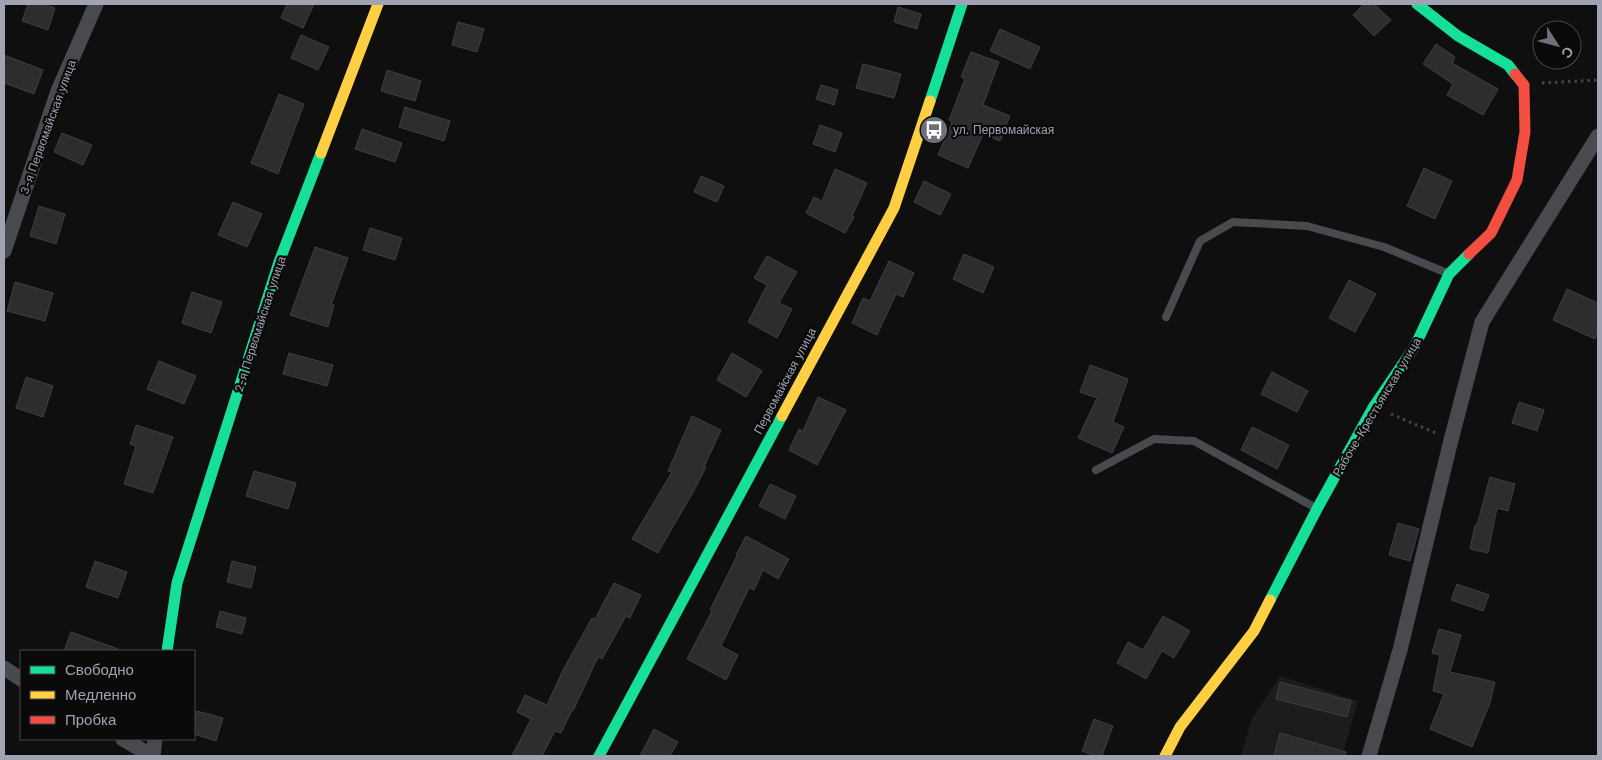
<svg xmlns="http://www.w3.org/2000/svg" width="1602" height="760" font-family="'Work Sans',sans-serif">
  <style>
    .built { fill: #1c1c1e }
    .building { fill: #2d2d2f; stroke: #3e3e44 }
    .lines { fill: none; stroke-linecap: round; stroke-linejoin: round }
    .path { stroke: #45454a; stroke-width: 3; stroke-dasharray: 2.5 4; stroke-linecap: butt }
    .lane { stroke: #494a4f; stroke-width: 8 }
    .street { stroke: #494a4f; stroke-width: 15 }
    .fast { stroke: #16e098; stroke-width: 11 }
    .slow { stroke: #ffcf43; stroke-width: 11 }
    .jam { stroke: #f24e42; stroke-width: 11 }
    .labels { text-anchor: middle; stroke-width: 4.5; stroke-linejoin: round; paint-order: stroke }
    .street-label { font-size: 12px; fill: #9fa3b2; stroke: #0a0a0b }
    .poi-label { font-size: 12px; fill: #9fa3b2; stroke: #0a0a0b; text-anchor: start }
  </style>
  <rect width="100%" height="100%" fill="#0f0f10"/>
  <!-- built -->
  <path class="built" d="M 1280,676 L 1358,701 L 1342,756 L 1241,756 L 1251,720 Z"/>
  <!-- building -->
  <path class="building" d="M 28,4 L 42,4 L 55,8 L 48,30 L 22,21 Z
    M 287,4 L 314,4 L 303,28 L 281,18 Z
    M 1364,4 L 1374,4 L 1391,20 L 1374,36 L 1353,15 Z
    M 898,7 L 921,14 L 917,29 L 894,22 Z
    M 458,22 L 484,29 L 477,52 L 452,45 Z
    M 1000,29 L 1040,47 L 1030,69 L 990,51 Z
    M 301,35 L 329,47 L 318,70 L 291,58 Z
    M 1436,44 L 1455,57 L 1452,63 L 1498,89 L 1483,115 L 1447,95 L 1453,84 L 1423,64 Z
    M 971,52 L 999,62 L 983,105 L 1010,116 L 1000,141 L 983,134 L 968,168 L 938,155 L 952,122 L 949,120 L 965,79 L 961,77 Z
    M 4,55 L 43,70 L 34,94 L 4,83 Z
    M 863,64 L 901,74 L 894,98 L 856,88 Z
    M 387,70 L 421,81 L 415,101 L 381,91 Z
    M 821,85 L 838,90 L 834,105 L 816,99 Z
    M 279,94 L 304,104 L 278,174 L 251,163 Z
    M 405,107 L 450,121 L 444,141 L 399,127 Z
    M 820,125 L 842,133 L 835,152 L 813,144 Z
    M 362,129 L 402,143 L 395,162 L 355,149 Z
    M 62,133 L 92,145 L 83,165 L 54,152 Z
    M 1424,168 L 1452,181 L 1435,219 L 1407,206 Z
    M 835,169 L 867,183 L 852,216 L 854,217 L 845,233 L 806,213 L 814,197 L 822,201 Z
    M 701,176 L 724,186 L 717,202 L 694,192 Z
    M 924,181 L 951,194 L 940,215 L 914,202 Z
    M 233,202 L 262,214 L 247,247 L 218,235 Z
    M 39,206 L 65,214 L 56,244 L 30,236 Z
    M 370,228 L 402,238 L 395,260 L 363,250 Z
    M 315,247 L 348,258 L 331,305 L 334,305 L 328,327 L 290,315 Z
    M 964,254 L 994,267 L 983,293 L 953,279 Z
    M 767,256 L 797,272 L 779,303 L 792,309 L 777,338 L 748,322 L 767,285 L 754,278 Z
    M 889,261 L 914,273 L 903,297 L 896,294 L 877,335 L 852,323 L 863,298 L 870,301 Z
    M 1349,280 L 1376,294 L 1355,332 L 1329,318 Z
    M 15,282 L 53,293 L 45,321 L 7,311 Z
    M 1567,289 L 1598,303 L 1598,331 L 1595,339 L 1553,320 Z
    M 192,292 L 222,302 L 211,333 L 182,323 Z
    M 289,353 L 333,365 L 327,386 L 283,374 Z
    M 732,353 L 762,371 L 746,397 L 717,380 Z
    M 159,361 L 196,376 L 184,404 L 147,389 Z
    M 1090,365 L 1128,379 L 1113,422 L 1124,427 L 1112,453 L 1078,438 L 1097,398 L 1080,392 Z
    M 1272,372 L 1308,391 L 1297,412 L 1261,394 Z
    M 26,377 L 53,386 L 43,417 L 16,408 Z
    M 818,397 L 846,410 L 817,465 L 789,450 L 799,429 L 803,431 Z
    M 1519,402 L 1544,410 L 1537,431 L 1512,423 Z
    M 692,416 L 721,430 L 704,467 L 706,467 L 697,485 L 658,553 L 632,539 L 672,472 L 668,471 Z
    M 136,425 L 173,437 L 153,493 L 124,484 L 136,446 L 130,444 Z
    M 1252,427 L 1289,445 L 1277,469 L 1241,450 Z
    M 254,471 L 296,483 L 288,509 L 246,496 Z
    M 1490,477 L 1515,484 L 1508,511 L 1497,508 L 1488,553 L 1470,549 L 1475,525 L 1477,525 Z
    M 770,484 L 796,496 L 785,519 L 759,506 Z
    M 1398,523 L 1419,529 L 1410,561 L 1389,555 Z
    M 746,536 L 789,559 L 778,579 L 763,570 L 754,590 L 749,588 L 721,646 L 738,655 L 726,680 L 687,659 L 712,611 L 710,610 L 737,556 L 736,555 Z
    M 95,561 L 127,572 L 118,598 L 86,587 Z
    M 232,561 L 256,567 L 251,588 L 227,582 Z
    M 614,583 L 641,595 L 630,618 L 626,616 L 602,659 L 598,657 L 573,711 L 572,710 L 561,733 L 555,731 L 542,756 L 512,756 L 531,719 L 517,712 L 525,695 L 547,705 L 563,670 L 592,618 L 595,619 Z
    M 1457,584 L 1489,595 L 1483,611 L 1451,600 Z
    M 220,611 L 246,618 L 242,634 L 216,627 Z
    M 1163,616 L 1190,631 L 1174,658 L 1162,651 L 1146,679 L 1117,663 L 1128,642 L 1143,650 Z
    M 1439,629 L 1461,635 L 1450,672 L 1495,682 L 1490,703 L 1472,747 L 1430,729 L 1444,694 L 1433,691 L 1440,655 L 1432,653 Z
    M 71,632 L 118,649 L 118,651 L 64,651 Z
    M 1280,682 L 1351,701 L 1347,717 L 1276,699 Z
    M 197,711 L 223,718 L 216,741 L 194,734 L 194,721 Z
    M 1094,719 L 1113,726 L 1102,756 L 1096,756 L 1082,751 Z
    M 654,729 L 678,742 L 670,756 L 640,756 Z
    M 1280,733 L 1346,752 L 1345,756 L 1274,756 Z"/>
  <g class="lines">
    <!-- path -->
    <path class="path" d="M 1542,83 L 1598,80
      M 1391,414 L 1436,433"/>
    <!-- lane -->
    <path class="lane" d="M 1166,317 L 1200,241 L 1233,222 L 1307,226 L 1384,247 L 1447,273
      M 1096,470 L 1154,439 L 1194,441 L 1316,508"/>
    <!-- street -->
    <path class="street" d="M 4,251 L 58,91 L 96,4
      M 4,668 L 21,679
      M 123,739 L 152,756
      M 153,756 L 155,739
      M 1369,756 L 1400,650 L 1451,440 L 1482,322 L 1598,136"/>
    <!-- fast -->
    <path class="fast" d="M 1417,4 L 1458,36 L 1508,65 L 1515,74
      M 930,101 L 962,4
      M 1270,600 L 1317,509 L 1374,406 L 1415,346 L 1449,274 L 1469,254
      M 167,651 L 177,583 L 279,262 L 321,153
      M 599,756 L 782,416"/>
    <!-- slow -->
    <path class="slow" d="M 321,153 L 378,4
      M 782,416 L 894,208 L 930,101
      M 1165,756 L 1180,727 L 1254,631 L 1270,600"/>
    <!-- jam -->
    <path class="jam" d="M 1469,254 L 1491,233 L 1517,180 L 1525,132 L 1524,85 L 1515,74"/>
  </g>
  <!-- icons -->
  <defs>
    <symbol id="bus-disc" viewBox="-11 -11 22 22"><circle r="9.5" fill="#6d6f79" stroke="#0a0a0b"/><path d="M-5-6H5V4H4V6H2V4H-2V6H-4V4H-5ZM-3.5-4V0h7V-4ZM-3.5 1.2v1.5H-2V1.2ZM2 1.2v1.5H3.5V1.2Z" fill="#fff"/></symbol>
  </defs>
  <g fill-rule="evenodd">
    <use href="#bus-disc" x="918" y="114" width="32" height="32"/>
  </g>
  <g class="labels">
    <!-- street labels -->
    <g class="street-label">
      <text transform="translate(48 127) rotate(-70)" y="4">3-я Первомайская улица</text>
      <text transform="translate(260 324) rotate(-72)" y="4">2-я Первомайская улица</text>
      <text transform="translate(785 381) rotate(-62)" y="4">Первомайская улица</text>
      <text transform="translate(1377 407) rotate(-59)" y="4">Рабоче-Крестьянская улица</text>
    </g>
    <!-- poi labels -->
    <g class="poi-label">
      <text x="953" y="134">ул. Первомайская</text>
    </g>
  </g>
  <!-- border -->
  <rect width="1602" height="760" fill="none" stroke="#9fa3b2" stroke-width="10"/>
  <!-- legend -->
  <rect x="20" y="650" width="175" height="90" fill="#0a0a0b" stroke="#46474e"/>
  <rect x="30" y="666" width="25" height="8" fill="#16e098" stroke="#46474e"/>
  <text x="65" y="675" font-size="15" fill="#9fa3b2">Свободно</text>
  <rect x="30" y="691" width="25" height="8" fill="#ffcf43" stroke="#46474e"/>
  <text x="65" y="700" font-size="15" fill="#9fa3b2">Медленно</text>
  <rect x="30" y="716" width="25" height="8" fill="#f24e42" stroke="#46474e"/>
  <text x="65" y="725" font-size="15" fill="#9fa3b2">Пробка</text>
  <!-- north arrow -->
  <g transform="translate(1557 45) rotate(126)"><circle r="24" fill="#0a0a0b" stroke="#46474e"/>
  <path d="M0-4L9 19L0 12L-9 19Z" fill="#6d6f79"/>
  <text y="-8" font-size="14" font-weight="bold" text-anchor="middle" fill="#9fa3b2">С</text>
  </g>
</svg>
